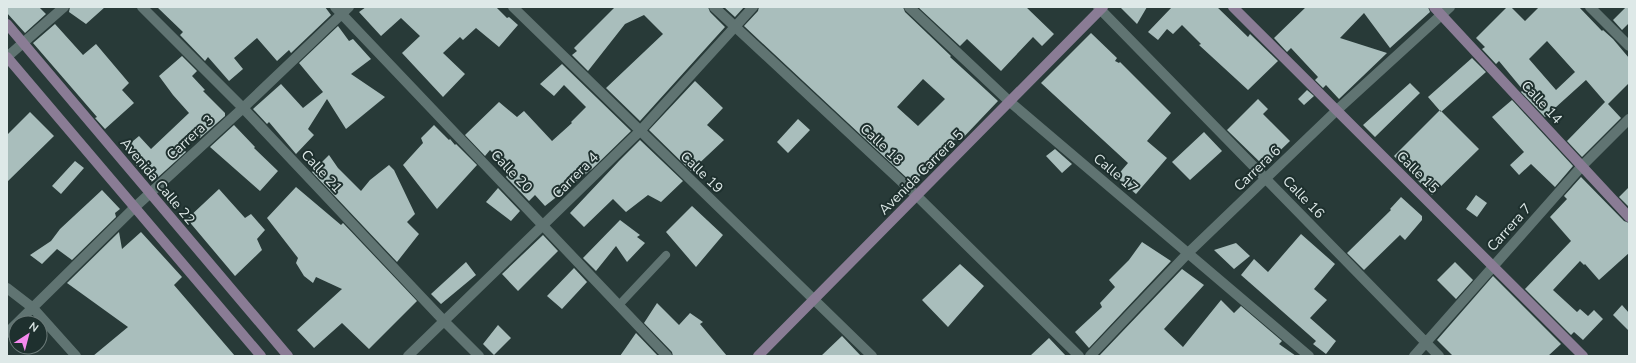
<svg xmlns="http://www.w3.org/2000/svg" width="1636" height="363" font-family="'Nunito Sans',sans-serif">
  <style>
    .building { fill: #a9bebc; fill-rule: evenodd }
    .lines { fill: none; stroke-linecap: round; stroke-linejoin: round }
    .lane { stroke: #607472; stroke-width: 8 }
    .street { stroke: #607472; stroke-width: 10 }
    .secondary { stroke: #8a7c95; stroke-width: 10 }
    .labels { text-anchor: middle; stroke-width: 4; stroke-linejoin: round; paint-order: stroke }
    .street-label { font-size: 14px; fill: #dee9e8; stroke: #1e302e }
  </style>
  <rect width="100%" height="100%" fill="#283a38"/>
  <!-- building -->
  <path class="building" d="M 7,7 L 39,7 L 46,14 L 25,33 L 7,13 Z
    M 70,7 L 105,7 L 86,24 L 69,12 Z
    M 157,7 L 325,7 L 331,15 L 291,53 L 289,50 L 277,61 L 257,38 L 234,58 L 243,69 L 229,81 L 208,57 L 205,61 L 180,35 L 183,32 Z
    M 366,7 L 496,7 L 507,18 L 509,17 L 518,25 L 499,47 L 476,28 L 463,40 L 460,37 L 443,53 L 465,74 L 443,97 L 402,53 L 420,36 L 401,18 L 381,36 L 359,12 Z
    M 615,7 L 708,7 L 710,12 L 725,27 L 640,121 L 606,88 L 663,34 L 644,15 L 625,24 L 588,71 L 572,55 L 577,51 L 574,48 Z
    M 724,7 L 744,7 L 735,17 Z
    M 759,7 L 903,7 L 905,12 L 951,56 L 950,57 L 998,101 L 959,142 L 955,139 L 917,179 L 908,179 L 744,26 L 758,11 ZM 923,79 L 945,99 L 918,126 L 897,107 Z
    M 918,7 L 1026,7 L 1054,34 L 1042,46 L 1033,37 L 1001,71 L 967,39 L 960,46 Z
    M 1120,7 L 1147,7 L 1137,24 Z
    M 1172,7 L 1217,7 L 1248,37 L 1250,34 L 1278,61 L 1248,90 L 1199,45 L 1201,44 L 1182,25 L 1173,34 L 1167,29 L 1158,40 L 1148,32 Z
    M 1306,7 L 1428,7 L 1430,12 L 1390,48 L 1364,13 L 1340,38 L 1387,53 L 1339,99 L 1326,85 L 1323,88 L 1315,80 L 1318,77 L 1291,48 L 1287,52 L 1274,38 Z
    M 1507,7 L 1511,7 L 1525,21 L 1539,7 L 1579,7 L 1602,31 L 1603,30 L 1613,39 L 1629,58 L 1629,83 L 1608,104 L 1621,118 L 1582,157 L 1567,141 L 1605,102 L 1586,80 L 1545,117 L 1521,92 L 1523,90 L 1499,61 L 1496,64 L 1482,49 L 1485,47 L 1476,38 ZM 1547,41 L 1575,72 L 1556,90 L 1529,59 Z
    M 1626,7 L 1629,7 L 1629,23 L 1622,30 L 1613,20 Z
    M 55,24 L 83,55 L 96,44 L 129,83 L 122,90 L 134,103 L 105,129 L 95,118 L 97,117 L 33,43 Z
    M 338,26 L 349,41 L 353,39 L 371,59 L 351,74 L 385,97 L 346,129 L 327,99 L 308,129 L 314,135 L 296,154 L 269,122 L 267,124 L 253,109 L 281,84 L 303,108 L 323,92 L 299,63 Z
    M 1091,33 L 1117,58 L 1115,61 L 1119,63 L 1120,62 L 1171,113 L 1147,141 L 1167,158 L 1136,194 L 1116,177 L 1128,163 L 1041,83 Z
    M 182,56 L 197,71 L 192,76 L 205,90 L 203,91 L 225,113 L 225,116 L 200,138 L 192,130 L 178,143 L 186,152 L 156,179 L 147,170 L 144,173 L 135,164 L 138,162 L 126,147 L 139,136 L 151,149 L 189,113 L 173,95 L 159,76 Z
    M 1472,58 L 1486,72 L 1441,112 L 1428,97 Z
    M 562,64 L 631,131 L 592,169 L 545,206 L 535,195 L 529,201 L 506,177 L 510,171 L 490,150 L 485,156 L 465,135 L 499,102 L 517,117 L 524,111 L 552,141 L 572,123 L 571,122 L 586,107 L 564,85 L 554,96 L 540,84 Z
    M 695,81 L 723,108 L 707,125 L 724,140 L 691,171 L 649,130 Z
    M 1410,83 L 1420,93 L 1375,137 L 1363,125 Z
    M 1307,90 L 1314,96 L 1304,105 L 1298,99 Z
    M 1258,99 L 1268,109 L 1263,114 L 1290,141 L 1264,166 L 1227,130 Z
    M 1512,100 L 1573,166 L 1555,187 L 1531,164 L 1519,175 L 1510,165 L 1524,152 L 1492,117 Z
    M 1440,110 L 1479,149 L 1432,195 L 1394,156 Z
    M 30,112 L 54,136 L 7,182 L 7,135 Z
    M 798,119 L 810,130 L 788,153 L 777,142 Z
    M 234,125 L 255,147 L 254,148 L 278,171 L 260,191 L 210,147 Z
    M 434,125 L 449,140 L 450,139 L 455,145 L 456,144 L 477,165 L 437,209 L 403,165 L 423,143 L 421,138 Z
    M 1204,132 L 1222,151 L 1190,180 L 1172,162 Z
    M 640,140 L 683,181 L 661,202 L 648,195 L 626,212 L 613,199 L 584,227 L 570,213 L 619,161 Z
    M 1055,149 L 1072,164 L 1062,173 L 1046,156 Z
    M 329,155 L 338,168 L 361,191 L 370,180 L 389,165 L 394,170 L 415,214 L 407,222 L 419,234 L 397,262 L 312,172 Z
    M 75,161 L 84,168 L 61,194 L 52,186 Z
    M 1581,177 L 1624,221 L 1629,223 L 1629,253 L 1599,280 L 1585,264 L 1584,265 L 1580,261 L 1553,290 L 1577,312 L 1580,309 L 1588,316 L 1594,310 L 1603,319 L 1583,340 L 1574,332 L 1571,335 L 1525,289 L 1571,241 L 1550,217 L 1567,199 L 1564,196 Z
    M 296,187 L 341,225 L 343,223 L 417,301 L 369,349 L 342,323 L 314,348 L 297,330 L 342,289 L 316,277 L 313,283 L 304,276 L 296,263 L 298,258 L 267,218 Z
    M 1629,187 L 1629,207 L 1619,197 Z
    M 498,188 L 520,211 L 511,221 L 486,202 Z
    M 219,189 L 245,218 L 251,214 L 265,230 L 257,239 L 262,250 L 235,276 L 187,219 Z
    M 102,190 L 120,209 L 115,213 L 116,217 L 72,260 L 57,249 L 42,264 L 30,255 L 51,241 L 60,229 Z
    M 1476,195 L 1487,203 L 1477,217 L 1466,209 Z
    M 1401,197 L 1422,216 L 1422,220 L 1405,240 L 1400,235 L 1364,270 L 1347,253 L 1391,210 L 1390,209 Z
    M 692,206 L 723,235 L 696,267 L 666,232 Z
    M 620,220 L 640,235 L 637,237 L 645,243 L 627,262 L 616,246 L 596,271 L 583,258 Z
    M 119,232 L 122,249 L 141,232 L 182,277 L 174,285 L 235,356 L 93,356 L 128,327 L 67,283 Z
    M 1301,234 L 1335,264 L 1314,289 L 1327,300 L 1310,318 L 1336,341 L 1326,354 L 1313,344 L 1316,341 L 1241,275 L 1254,259 L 1268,272 Z
    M 543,235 L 558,251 L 518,291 L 502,274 Z
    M 1142,242 L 1171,261 L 1089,348 L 1075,332 L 1102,307 L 1100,303 L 1115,287 L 1109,280 L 1129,260 Z
    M 1236,243 L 1250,256 L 1234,269 L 1214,250 Z
    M 466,262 L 476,275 L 441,304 L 431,294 Z
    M 1455,262 L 1473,280 L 1456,299 L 1437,280 Z
    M 960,264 L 984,286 L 948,327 L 922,300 Z
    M 574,268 L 587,282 L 562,309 L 547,296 Z
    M 1182,269 L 1204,285 L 1164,329 L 1183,347 L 1221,300 L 1234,313 L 1241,306 L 1282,341 L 1279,344 L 1296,356 L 1099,356 Z
    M 1493,276 L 1561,344 L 1548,356 L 1453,356 L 1437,340 Z
    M 657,303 L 679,325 L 690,313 L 703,322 L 700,324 L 727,356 L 673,356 L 672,352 L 644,323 Z
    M 1622,305 L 1629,313 L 1629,331 L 1613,315 Z
    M 498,325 L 511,338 L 494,355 L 483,344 Z
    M 636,333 L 658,356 L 620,356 Z
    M 842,336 L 861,356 L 821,356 Z
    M 1049,338 L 1066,356 L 1030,356 Z"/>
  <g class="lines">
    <!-- lane -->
    <path class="lane" d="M 619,305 L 666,255"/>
    <!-- street -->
    <path class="street" d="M 142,7 L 243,108 L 444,321 L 479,356
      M 335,7 L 667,356
      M 513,7 L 872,356
      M 714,7 L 917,196 L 1079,356
      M 909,7 L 1010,102 L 1309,356
      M 1098,7 L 1439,356
      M 1590,7 L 1629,46
      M 7,57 L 64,7
      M 7,288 L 33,308 L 76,356
      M 17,323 L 135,207 L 243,108 L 349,7
      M 7,333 L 16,324
      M 408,356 L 640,131 L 753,7
      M 1090,356 L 1188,253 L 1336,111 L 1450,7
      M 1414,356 L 1582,166 L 1629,119"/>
    <!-- secondary -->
    <path class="secondary" d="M 1233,7 L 1583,356
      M 1434,7 L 1629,217
      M 7,24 L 288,356
      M 7,57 L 261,356
      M 758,356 L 1103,7"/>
  </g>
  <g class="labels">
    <!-- street labels -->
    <g class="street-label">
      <text transform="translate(1542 102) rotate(47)" y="5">Calle 14</text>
      <text transform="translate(190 137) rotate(-43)" y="5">Carrera 3</text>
      <text transform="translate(882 144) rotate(43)" y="5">Calle 18</text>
      <text transform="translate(1257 168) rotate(-44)" y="5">Carrera 6</text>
      <text transform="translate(322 171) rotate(47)" y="5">Calle 21</text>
      <text transform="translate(512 171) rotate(46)" y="5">Calle 20</text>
      <text transform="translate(702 172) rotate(44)" y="5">Calle 19</text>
      <text transform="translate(921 172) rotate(-45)" y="5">Avenida Carrera 5</text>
      <text transform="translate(1418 172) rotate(45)" y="5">Calle 15</text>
      <text transform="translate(1116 173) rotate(40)" y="5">Calle 17</text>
      <text transform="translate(575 175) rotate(-45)" y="5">Carrera 4</text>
      <text transform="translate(158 181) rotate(50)" y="5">Avenida Calle 22</text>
      <text transform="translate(1304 197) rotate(46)" y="5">Calle 16</text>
      <text transform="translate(1509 227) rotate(-48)" y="5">Carrera 7</text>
    </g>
  </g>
  <!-- border -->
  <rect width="1636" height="363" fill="none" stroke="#dee9e8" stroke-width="16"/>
  <!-- north arrow -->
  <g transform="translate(28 335) rotate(36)"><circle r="19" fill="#1e302e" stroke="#6b7a78"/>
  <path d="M0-3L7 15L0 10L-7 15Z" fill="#f589ee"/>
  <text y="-6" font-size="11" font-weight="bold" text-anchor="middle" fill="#dee9e8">N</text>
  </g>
</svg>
